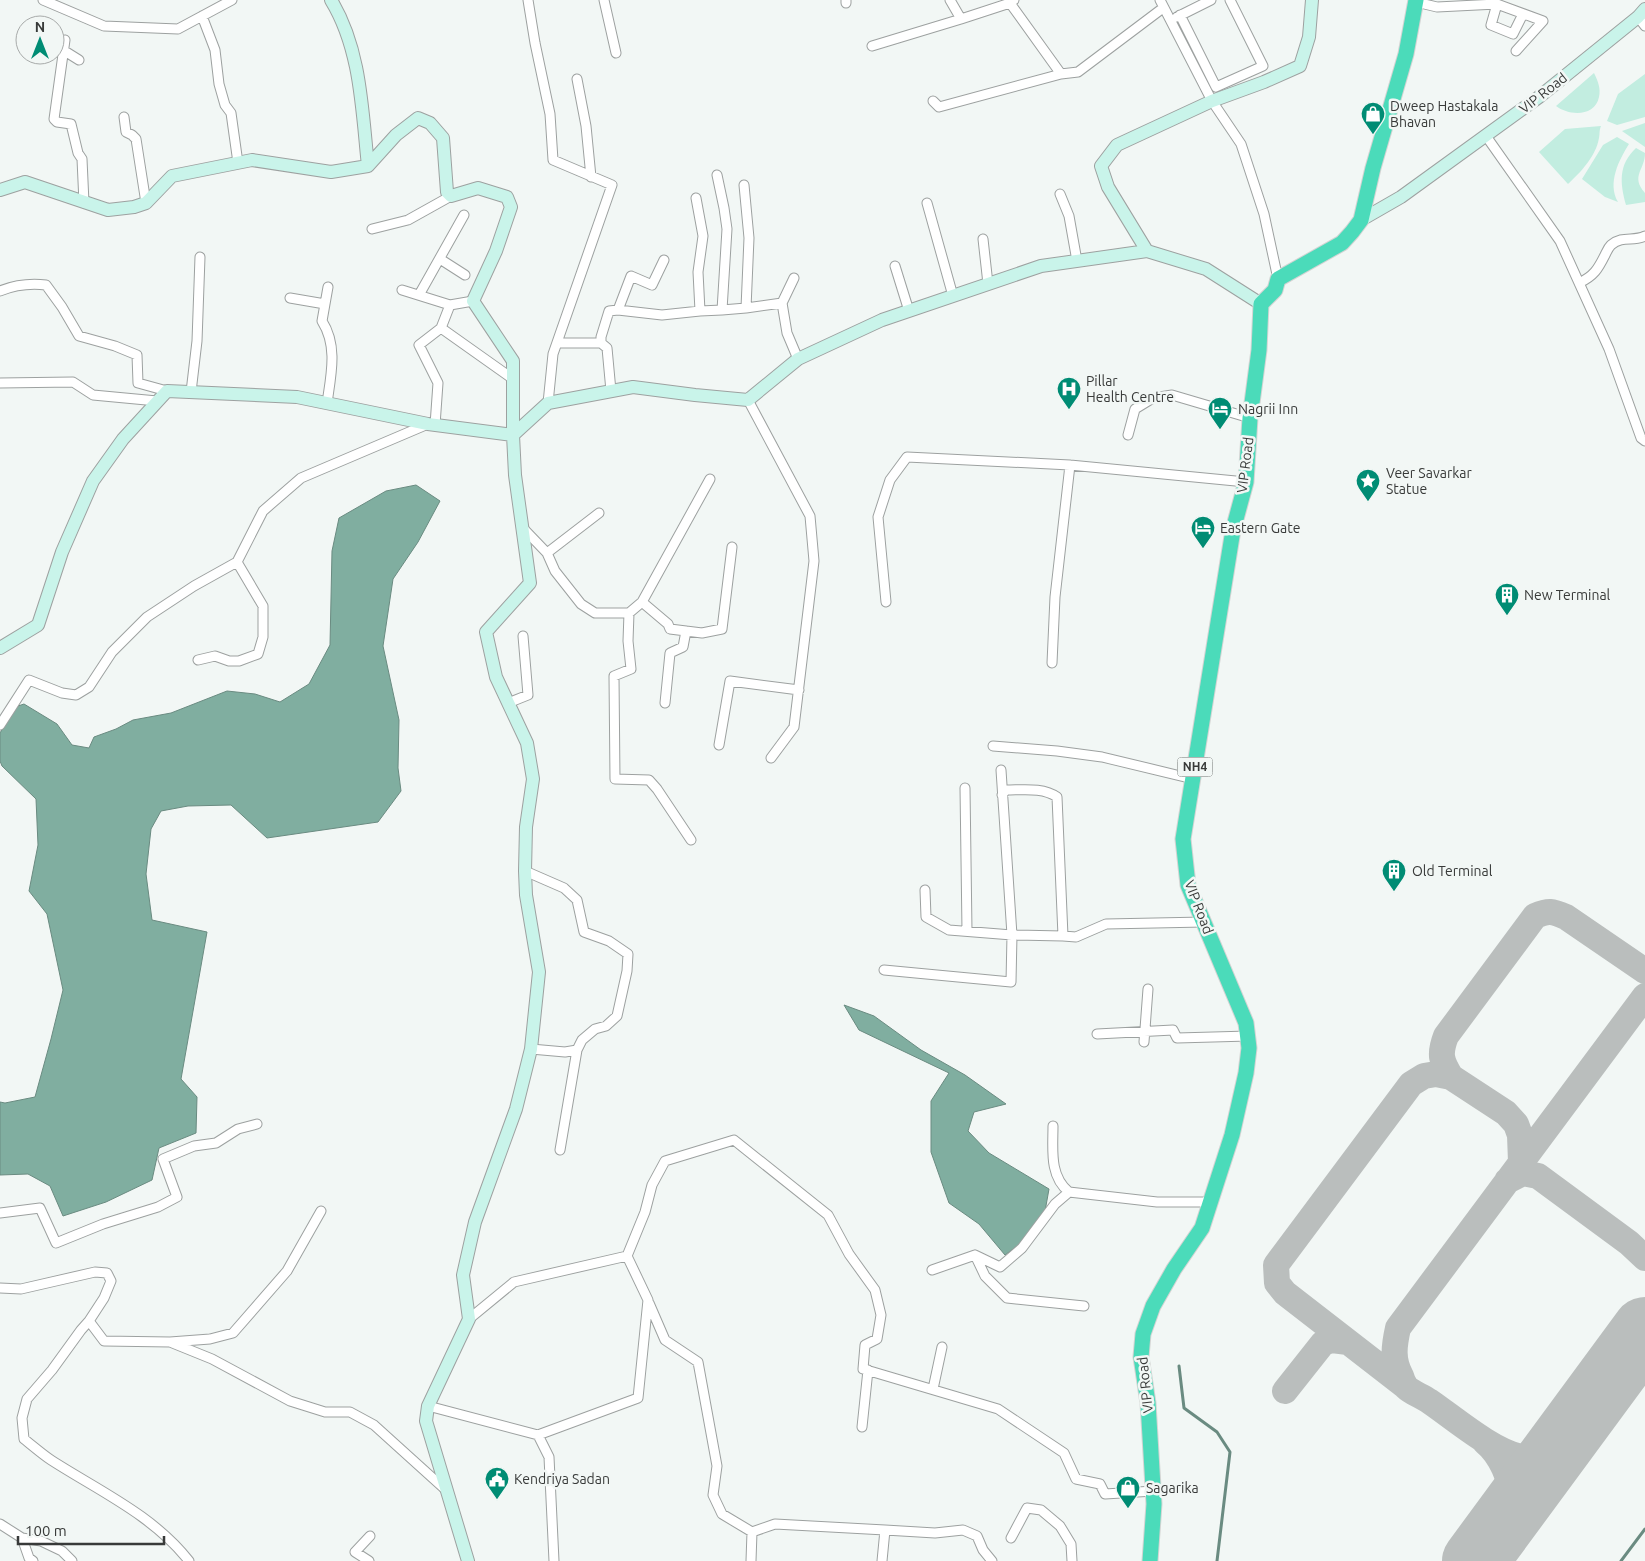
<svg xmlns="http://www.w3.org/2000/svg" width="1645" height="1561" font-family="Ubuntu,sans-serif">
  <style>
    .green { fill: #c2ede0 }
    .water { fill: #80aea0; stroke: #6a8b81 }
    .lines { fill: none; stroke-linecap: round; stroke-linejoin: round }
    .stream { stroke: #6a8b81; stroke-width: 3 }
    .taxiway { stroke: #babebd; stroke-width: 26 }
    .runway { stroke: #babebd; stroke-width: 66 }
    .street-casing { stroke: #9da1a0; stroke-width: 11 }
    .secondary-casing { stroke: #9da1a0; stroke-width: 14 }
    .highway-casing { stroke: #d3d4d3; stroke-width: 17 }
    .street { stroke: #fff; stroke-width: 9 }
    .secondary { stroke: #c9f4ea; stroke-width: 12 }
    .highway { stroke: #4bdbba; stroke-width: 15 }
    .labels { text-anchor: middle; stroke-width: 5; stroke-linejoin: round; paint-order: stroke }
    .shield { fill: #f2f7f5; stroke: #707371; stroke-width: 1 }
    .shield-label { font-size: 12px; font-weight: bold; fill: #383a39 }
    .street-label { font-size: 14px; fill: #383a39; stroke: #f2f7f5 }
    .poi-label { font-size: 14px; fill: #383a39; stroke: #f2f7f5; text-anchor: start }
  </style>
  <rect width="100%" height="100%" fill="#f2f7f5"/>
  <!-- green -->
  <path class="green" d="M 1594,73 C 1598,81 1601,89 1599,97 C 1595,117 1569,116 1556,106 Z
    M 1645,74 L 1645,117 L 1617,125 L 1607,121 L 1618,94 Z
    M 1645,123 L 1645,147 L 1622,131 Z
    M 1601,126 C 1599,131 1600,133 1599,138 C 1596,156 1581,172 1568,184 L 1539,152 L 1565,129 Z
    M 1617,137 L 1629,144 C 1619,160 1607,183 1618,202 L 1605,197 L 1582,179 L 1603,145 Z
    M 1636,148 L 1645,153 C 1645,170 1630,176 1645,193 L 1645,202 L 1626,205 C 1620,183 1618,165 1636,148 Z"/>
  <!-- water -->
  <path class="water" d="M 416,485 L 440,501 L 418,542 L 393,579 L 383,646 L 399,720 L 398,768 L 401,791 L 378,822 L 267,838 L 231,805 L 188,806 L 161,811 L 151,829 L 146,874 L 152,920 L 207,932 L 181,1079 L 197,1097 L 196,1133 L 159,1148 L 152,1180 L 106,1202 L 63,1216 L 50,1186 L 28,1174 L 0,1175 L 0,1102 L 5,1103 L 35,1097 L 51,1039 L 63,990 L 47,914 L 29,891 L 38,845 L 36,799 L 2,766 L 0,761 L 0,733 L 15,707 L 24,704 L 57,724 L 72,745 L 89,748 L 94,737 L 116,729 L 133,720 L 171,713 L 227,691 L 255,694 L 280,702 L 309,684 L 330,645 L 332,551 L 339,518 L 386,491 Z
    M 844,1005 L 874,1016 L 921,1050 L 965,1075 L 1006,1104 L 974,1112 L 968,1131 L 989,1153 L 1049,1189 L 1042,1228 L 1005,1255 L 979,1224 L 949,1203 L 931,1152 L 931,1101 L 949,1073 L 859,1030 Z"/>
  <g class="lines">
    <!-- stream -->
    <path class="stream" d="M 1179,1366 L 1184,1408 L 1217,1432 L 1230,1452 L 1217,1561
      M 1621,1561 L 1645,1529"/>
    <!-- taxiway -->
    <path class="taxiway" d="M 1451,1077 C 1441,1061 1439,1054 1446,1036 L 1535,916 C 1549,910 1552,911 1566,917 L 1645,971
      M 1507,1181 L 1523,1173 L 1538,1176 L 1629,1243 L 1645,1258
      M 1405,1386 L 1285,1293 L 1277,1283 L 1276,1265 L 1411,1084 L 1424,1076 L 1436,1074 L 1451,1077 L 1506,1113 L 1516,1124 L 1520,1135 L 1521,1162
      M 1285,1391 L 1323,1343 L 1332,1340 L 1348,1342
      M 1485,1442 C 1500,1454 1512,1480 1511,1499 C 1510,1505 1509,1510 1508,1515
      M 1555,1453 C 1543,1457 1533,1460 1521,1457 C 1492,1451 1454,1418 1429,1401 C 1422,1396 1412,1393 1406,1387 C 1404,1384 1402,1380 1401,1376 C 1392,1360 1394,1346 1398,1328 L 1645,996"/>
    <!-- runway -->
    <path class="runway" d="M 1475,1561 L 1645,1330"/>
    <defs>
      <path id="street" d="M 43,0 L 104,26 L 178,29 L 232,0
        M 528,0 L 535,43 L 550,114 L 553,160 L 612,185 L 553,354 L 548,403
        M 604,0 L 616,53
        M 846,0 L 846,3
        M 950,0 L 961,19 L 1010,3 L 1014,0
        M 1160,0 L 1212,101 L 1241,144 L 1264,214 L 1278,279
        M 1416,2 L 1437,7 L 1497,4 L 1543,21 L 1516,51
        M 1010,3 L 1061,74
        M 1497,4 L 1491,25 L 1513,34 L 1523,14
        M 1180,15 L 1216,87 L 1263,66 L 1230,0
        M 202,16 L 215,50 L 219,84 L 225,105 L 231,113 L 238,163
        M 1177,17 L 1211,0
        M 1638,17 L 1645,26
        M 65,40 L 54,119 L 57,122 L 71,124 L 78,153 L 82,159 L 84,203
        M 872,46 L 961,19
        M 63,50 L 79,60
        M 577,79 L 586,126 L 591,177
        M 933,101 L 939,107 L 1061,74 L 1078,72 L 1163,8
        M 124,117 L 126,132 L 132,135 L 136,139 L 146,203
        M 1486,136 L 1560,241 L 1609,349 L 1641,438 L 1645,441
        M 717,175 L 724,208 L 727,229 L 722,310 L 746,308
        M 744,185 L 749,238 L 746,308 L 782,303
        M 1060,194 L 1069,216 L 1077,261
        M 696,198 L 703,236 L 698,272 L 700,311 L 722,310
        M 927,203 L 953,296
        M 372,229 L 408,220 L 451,196
        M 983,239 L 988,284
        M 440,259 L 465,275
        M 895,266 L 909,311
        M 794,278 L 782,303 L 787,333 L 798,359
        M 1579,283 C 1594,276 1598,269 1605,255 C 1607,251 1608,248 1611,245 C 1623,235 1633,242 1645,236
        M 402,290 L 450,305
        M 0,291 C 15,285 30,283 46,285 L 62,307 L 79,336 L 115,346 L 137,355 L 138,383 L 167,391
        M 419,295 L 464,215
        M 290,298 L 325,304
        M 473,301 L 450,305 L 441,328 L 513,379
        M 618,310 L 631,276 L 652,285 L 664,260
        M 557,343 L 601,343
        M 0,383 L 73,382 L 93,395 L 157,401
        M 611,391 L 607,348 L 601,343 L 601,337 L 609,311 L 618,310 L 662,315 L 700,311
        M 191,392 L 197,341 L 200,257
        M 748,400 L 810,516 L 814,561 L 794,727 L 771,758
        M 327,403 C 331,375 338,346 322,321 L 328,287
        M 435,425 L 438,383 L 419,345 L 441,328
        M 1128,435 L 1135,409 L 1153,398 L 1172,395 L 1250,418
        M 522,527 L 547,553 L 555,571 L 581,604 L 595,613 L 629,613 L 642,602 L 668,624 L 670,629 L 702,633 L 722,629 L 732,547
        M 547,553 L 599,513
        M 642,602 L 710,479
        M 886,602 L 878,517 L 890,480 L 907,457 L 1070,465 L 1246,482
        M 629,613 L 628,641 L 631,669 L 614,676 L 615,779 L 649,780 L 657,789 L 691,840
        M 198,660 L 215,656 L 229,661 L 239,661 L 258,654 L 263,637 L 263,606 L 237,562
        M 1052,663 L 1055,597 L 1070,465
        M 508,703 L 528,695 L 523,636
        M 665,703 L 670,653 L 683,647 L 686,631
        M 0,725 L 29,680 L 62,693 L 76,695 L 89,687 L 112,652 L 147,617 L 194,586 L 237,562 L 263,511 L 301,478 L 428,424
        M 719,745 L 730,681 L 799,690
        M 993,746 L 1057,751 L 1102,757 L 1193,779
        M 965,788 L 967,931
        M 1002,795 L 1006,790 C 1023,790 1043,787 1057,797 L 1063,936
        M 525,871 L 564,888 L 577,900 L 584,932 L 609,941 L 628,954 L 627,971 L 617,1016 L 606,1026 L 595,1029 L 582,1040 L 577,1050 L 565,1052 L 531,1049
        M 925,890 L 926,917 L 949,930 L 1012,935 L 1063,936 L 1076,937 L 1106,924 L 1204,922
        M 884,970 L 1011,982 L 1012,935 L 1001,770
        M 1097,1034 L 1173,1030 L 1177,1038 L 1249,1036
        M 1144,1042 L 1148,989
        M 1053,1126 C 1053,1149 1049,1176 1069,1192 L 1157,1202 L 1209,1202
        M 560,1150 L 577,1050
        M 0,1213 L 40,1208 L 56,1243 L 103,1224 L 158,1207 L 177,1197 L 163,1159 L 194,1146 L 216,1143 L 238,1129 L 257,1124
        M 975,1255 L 985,1276 L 1007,1298 L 1084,1306
        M 932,1270 L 975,1255 L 1000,1267 L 1022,1248 L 1055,1204 L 1069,1192
        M 0,1288 L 21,1289 L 95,1272 L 107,1273 L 111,1281 L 104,1298 L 89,1321 L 81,1330 L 52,1370 L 27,1399 L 22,1418 L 24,1439 C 33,1446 42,1454 51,1460 C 99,1491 153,1515 189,1561
        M 649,1303 L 665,1340 L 698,1362 L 717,1466 L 713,1495 L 722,1514 L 752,1532 L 751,1561
        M 469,1319 L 514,1282 L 627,1256
        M 89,1321 L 104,1341 L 170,1342 L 210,1339 L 233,1333 L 287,1271 L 321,1211
        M 170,1342 L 212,1359 L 290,1401 L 325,1412 L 350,1412 L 374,1425 L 447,1491
        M 933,1389 L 942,1347
        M 428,1406 L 538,1435 L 549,1457 L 554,1561
        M 862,1427 L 868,1370
        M 538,1435 L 638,1398 L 648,1300 L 627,1256 L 645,1212 L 652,1185 L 665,1161 L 734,1140 L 828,1215 L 849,1254 L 875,1290 L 881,1315 L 877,1339 L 865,1345 L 863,1369 L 998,1409 L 1064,1453 L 1076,1479 L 1100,1484 L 1105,1494 L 1154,1491
        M 0,1524 L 22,1538 L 41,1541 L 62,1551 L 72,1561
        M 885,1530 L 935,1533 L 963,1530 L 977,1536 L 983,1550 L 992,1561
        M 752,1532 L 775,1524 L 885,1530 L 882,1561
        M 22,1538 L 29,1558 L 33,1561
        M 1011,1538 L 1027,1508 L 1041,1510 L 1060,1526 L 1071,1544 L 1072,1561
        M 369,1561 L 355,1552 L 370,1536"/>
      <path id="secondary" d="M 331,0 C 361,49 362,110 368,166
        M 0,190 L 25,182 L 108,210 L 134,207 L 146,203 L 172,176 L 252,160 L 331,172 L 368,166 L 396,135 L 418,118 L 430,123 L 443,138 L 447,192 L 451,196 L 478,188 L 507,197 L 511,207 L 496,251 L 473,301 L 513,361 L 513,435 L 515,475 L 530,583 L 486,632 L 496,677 L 527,743 L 533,779 L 526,827 L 525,871 L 526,895 L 539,972 L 531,1049 L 516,1109 L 475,1222 L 463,1275 L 469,1319 L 428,1406 L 426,1421 L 468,1561
        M 1361,220 L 1401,197 L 1539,97 L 1638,17 L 1645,9
        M 1147,251 L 1108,187 L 1101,166 L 1117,145 L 1212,101 L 1264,82 L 1300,66 L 1309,37 L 1312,0
        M 0,648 L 38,625 L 62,552 L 93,481 L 123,439 L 167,391 L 297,397 L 428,424 L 513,435 L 548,403 L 633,387 L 695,395 L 748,400 L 798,359 L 882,320 L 1041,266 L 1147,251 L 1206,269 L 1261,304"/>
      <path id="highway" d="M 1150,1561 L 1154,1504 L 1148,1403 L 1141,1357 L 1143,1334 L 1153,1306 L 1174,1269 L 1202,1228 L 1232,1135 L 1246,1073 L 1249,1048 L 1246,1023 L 1188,885 L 1183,839 L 1233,530 L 1246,482 L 1250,418 L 1259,350 L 1261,304 L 1275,290 L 1278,279 L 1342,243 L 1352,232 L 1361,220 L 1373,168 L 1406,54 L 1416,0"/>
    </defs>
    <!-- street casing -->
    <use href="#street" class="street-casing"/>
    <!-- secondary casing -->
    <use href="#secondary" class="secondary-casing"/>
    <!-- highway casing -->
    <use href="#highway" class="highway-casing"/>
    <!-- street -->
    <use href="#street" class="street"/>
    <!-- secondary -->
    <use href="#secondary" class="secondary"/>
    <!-- highway -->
    <use href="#highway" class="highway"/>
  </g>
  <!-- icons -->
  <defs>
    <symbol id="shop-pin" viewBox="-11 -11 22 30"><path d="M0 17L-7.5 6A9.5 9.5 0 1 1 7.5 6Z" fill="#008c74" stroke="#f2f7f5"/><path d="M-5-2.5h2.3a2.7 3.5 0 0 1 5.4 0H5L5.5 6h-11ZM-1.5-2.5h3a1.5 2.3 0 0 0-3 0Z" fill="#fff"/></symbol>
    <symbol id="hospital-pin" viewBox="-11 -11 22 30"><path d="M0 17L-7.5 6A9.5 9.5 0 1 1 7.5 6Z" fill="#008c74" stroke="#f2f7f5"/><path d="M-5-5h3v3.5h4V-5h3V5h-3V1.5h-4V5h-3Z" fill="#fff"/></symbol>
    <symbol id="hotel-pin" viewBox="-11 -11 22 30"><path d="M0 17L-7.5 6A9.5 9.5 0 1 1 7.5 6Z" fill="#008c74" stroke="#f2f7f5"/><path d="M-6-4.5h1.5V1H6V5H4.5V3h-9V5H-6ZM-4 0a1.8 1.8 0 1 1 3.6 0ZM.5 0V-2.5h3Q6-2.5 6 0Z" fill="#fff"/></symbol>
    <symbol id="sight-pin" viewBox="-11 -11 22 30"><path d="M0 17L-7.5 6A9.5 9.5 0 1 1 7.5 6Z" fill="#008c74" stroke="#f2f7f5"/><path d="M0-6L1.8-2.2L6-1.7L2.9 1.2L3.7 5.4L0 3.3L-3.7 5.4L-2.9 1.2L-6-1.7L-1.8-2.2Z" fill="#fff"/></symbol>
    <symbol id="building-pin" viewBox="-11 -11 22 30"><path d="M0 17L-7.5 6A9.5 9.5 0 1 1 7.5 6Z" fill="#008c74" stroke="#f2f7f5"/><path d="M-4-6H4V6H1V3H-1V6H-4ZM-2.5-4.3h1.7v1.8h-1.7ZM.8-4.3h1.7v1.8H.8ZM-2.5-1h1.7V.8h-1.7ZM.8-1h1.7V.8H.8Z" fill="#fff"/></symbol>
    <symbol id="civic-pin" viewBox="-11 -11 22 30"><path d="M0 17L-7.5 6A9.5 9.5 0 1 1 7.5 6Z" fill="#008c74" stroke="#f2f7f5"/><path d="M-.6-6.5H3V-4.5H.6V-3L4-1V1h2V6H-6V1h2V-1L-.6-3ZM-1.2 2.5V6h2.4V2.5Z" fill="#fff"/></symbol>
  </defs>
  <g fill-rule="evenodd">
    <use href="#shop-pin" x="1359" y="100" width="28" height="38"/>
    <use href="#hospital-pin" x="1055" y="375" width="28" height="38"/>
    <use href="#hotel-pin" x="1206" y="395" width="28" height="38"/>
    <use href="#sight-pin" x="1354" y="467" width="28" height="38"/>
    <use href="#hotel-pin" x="1189" y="514" width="28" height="38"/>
    <use href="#building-pin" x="1493" y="581" width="28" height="38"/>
    <use href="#building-pin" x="1380" y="857" width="28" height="38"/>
    <use href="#civic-pin" x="483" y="1465" width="28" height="38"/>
    <use href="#shop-pin" x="1114" y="1474" width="28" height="38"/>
  </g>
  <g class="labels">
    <!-- shield labels -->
    <rect class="shield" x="1177.5" y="757.5" width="35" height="19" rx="4"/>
    <g class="shield-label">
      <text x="1195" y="771">NH4</text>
    </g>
    <!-- street labels -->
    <g class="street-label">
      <text transform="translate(1543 93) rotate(-38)" y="5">VIP Road</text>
      <text transform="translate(1245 465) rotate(-83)" y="5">VIP Road</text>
      <text transform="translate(1199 907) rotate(69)" y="5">VIP Road</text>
      <text transform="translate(1145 1385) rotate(-96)" y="5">VIP Road</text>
    </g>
    <!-- poi labels -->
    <g class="poi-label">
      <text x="1390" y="111">Dweep Hastakala<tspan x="1390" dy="16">Bhavan</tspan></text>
      <text x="1086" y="386">Pillar<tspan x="1086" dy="16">Health Centre</tspan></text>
      <text x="1238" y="414">Nagrii Inn</text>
      <text x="1386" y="478">Veer Savarkar<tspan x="1386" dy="16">Statue</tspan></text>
      <text x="1220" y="533">Eastern Gate</text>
      <text x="1524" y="600">New Terminal</text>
      <text x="1412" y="876">Old Terminal</text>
      <text x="514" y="1484">Kendriya Sadan</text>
      <text x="1146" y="1493">Sagarika</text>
    </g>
  </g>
  <!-- north arrow -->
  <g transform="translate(40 40)"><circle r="24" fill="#f2f7f5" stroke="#a8abaa"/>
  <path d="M0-4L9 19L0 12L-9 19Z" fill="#008c74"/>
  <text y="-8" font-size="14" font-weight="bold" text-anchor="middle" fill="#383a39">N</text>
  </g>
  <!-- scale -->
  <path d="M18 1536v8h146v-8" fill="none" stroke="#383a39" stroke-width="2.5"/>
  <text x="25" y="1536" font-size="15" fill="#383a39" stroke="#f2f7f5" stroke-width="4" paint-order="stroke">100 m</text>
</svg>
